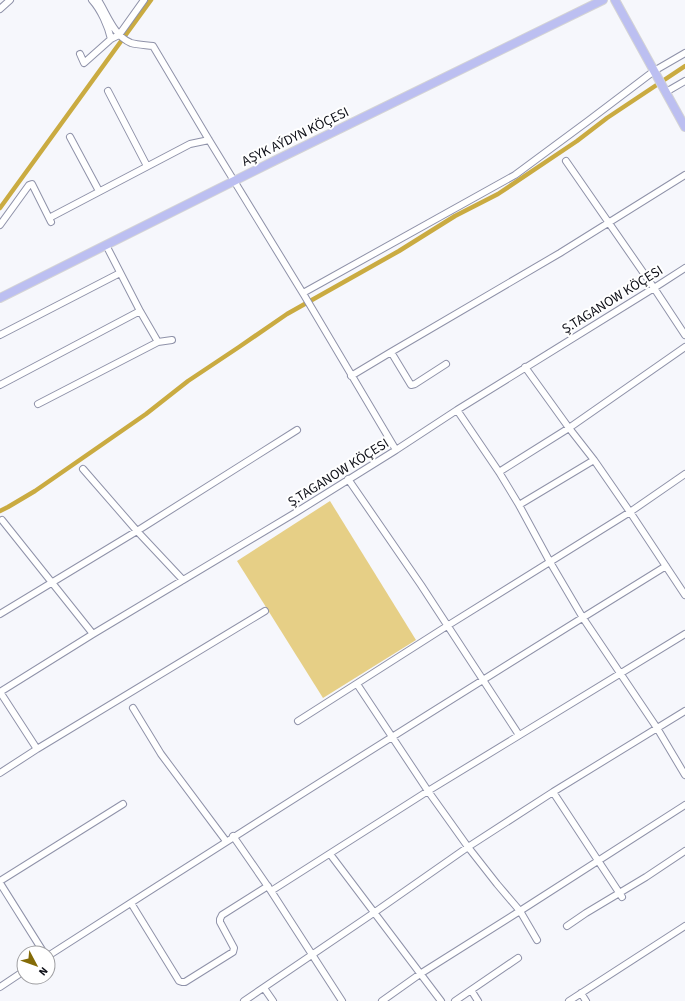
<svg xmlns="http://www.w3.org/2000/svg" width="685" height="1001" font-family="'Source Sans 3',sans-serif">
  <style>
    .green { fill: #e6cf86 }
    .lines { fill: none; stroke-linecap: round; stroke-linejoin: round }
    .canal { stroke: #caab41; stroke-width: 4.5 }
    .minor-casing { stroke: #8f92a9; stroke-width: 8 }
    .major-casing { stroke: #d4d4d5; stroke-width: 10 }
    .minor { stroke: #fff; stroke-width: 6 }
    .major { stroke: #bcbff1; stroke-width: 8 }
    .labels { text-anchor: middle; stroke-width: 4; stroke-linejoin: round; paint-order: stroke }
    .street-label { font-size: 14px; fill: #0e0f17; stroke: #fff }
  </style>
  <rect width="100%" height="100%" fill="#f6f7fc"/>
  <!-- green -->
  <path class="green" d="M 330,501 L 416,640 L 323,698 L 237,561 Z"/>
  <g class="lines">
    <!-- canal -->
    <path class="canal" d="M 0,208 L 151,0
      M 0,511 L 8,507 L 35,491 L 146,414 L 188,381 L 239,347 L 287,314 L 399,251 L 455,216 L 498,194 L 577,141 L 607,118 L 685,66"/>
    <defs>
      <path id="minor" d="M 92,0 C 101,10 108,26 111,39
        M 98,0 C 107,14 114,36 131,43 C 138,45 146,45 153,46 L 209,140 L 304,295 L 396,450
        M 0,9 L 10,0
        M 80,54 L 84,63 L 111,39 L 119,35 L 144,0
        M 108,91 L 147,166
        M 666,92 L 685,81
        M 70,137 L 99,191
        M 566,161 L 654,288 L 685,335
        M 49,218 L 190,144 L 209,140
        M 0,225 L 29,185 L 32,184 L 51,222
        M 106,245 L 140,311 L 158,342 L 172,340
        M 303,293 L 515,175 L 588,121 L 654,71 L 685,53
        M 0,335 L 120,273
        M 391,352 L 411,385 L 415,384 L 446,364
        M 525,367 L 569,428 L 594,460 L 630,512 L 685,595
        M 351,376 L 391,352 L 560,253 L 685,175
        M 0,385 L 140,311
        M 38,404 L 158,342
        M 457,410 L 499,472 L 519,505 L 550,562 L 583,618 L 657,728 L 685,775
        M 83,469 L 137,531 L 183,580
        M 499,472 L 569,428 L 685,347
        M 348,479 L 421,585 L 519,735
        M 519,505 L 594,460
        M 2,520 L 93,634
        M 0,614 L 137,531 L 297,430
        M 357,684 L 428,791 L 468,847 L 497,884 L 520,911 L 537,940
        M 0,692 L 93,634 L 295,513 L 396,450 L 457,410 L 654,288 L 685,268
        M 0,692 L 37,749
        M 133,708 L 161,754 L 226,841
        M 298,721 L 447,626 L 630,512 L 685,474
        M 0,773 L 37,749 L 265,611
        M 553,792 L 622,897
        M 233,836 L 271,891 L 342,1001
        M 330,854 L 441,1001
        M 0,881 L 123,804
        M 0,883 L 44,953
        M 271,891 L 428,791 L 685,634
        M 131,903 L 179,981 L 182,982 L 185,982 L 233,952 L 234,948 L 220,922 L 220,919 L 222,915 L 268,886
        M 567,926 L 586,913 L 646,877 L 685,851
        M 48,956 C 253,824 459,694 666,566
        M 0,987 L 24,971
        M 264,988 L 273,1001
        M 471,990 L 478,1001
        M 581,993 L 586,1001
        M 244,1001 L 375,912 L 468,847 L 553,792 L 685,711
        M 382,1001 L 420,974 L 523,909 L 685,805
        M 455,1001 L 518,958
        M 569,1001 L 685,926"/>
      <path id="major" d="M 615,0 L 685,127
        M 0,298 L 274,161 L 603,0"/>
    </defs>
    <!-- minor casing -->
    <use href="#minor" class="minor-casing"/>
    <!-- major casing -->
    <use href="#major" class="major-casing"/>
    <!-- minor -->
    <use href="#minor" class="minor"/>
    <!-- major -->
    <use href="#major" class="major"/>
  </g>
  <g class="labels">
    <!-- street labels -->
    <g class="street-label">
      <text transform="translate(295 136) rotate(-26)" y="5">AŞYK AÝDYN KÖÇESI</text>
      <text transform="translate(612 299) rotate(-32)" y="5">Ş.TAGANOW KÖÇESI</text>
      <text transform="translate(338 472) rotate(-32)" y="5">Ş.TAGANOW KÖÇESI</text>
    </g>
  </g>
  <!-- north arrow -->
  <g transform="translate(36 965) rotate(131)"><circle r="19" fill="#ffffff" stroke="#9f9fa2"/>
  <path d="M0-3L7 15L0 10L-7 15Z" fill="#846b07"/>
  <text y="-6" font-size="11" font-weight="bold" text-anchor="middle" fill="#0e0f17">N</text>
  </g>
</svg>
